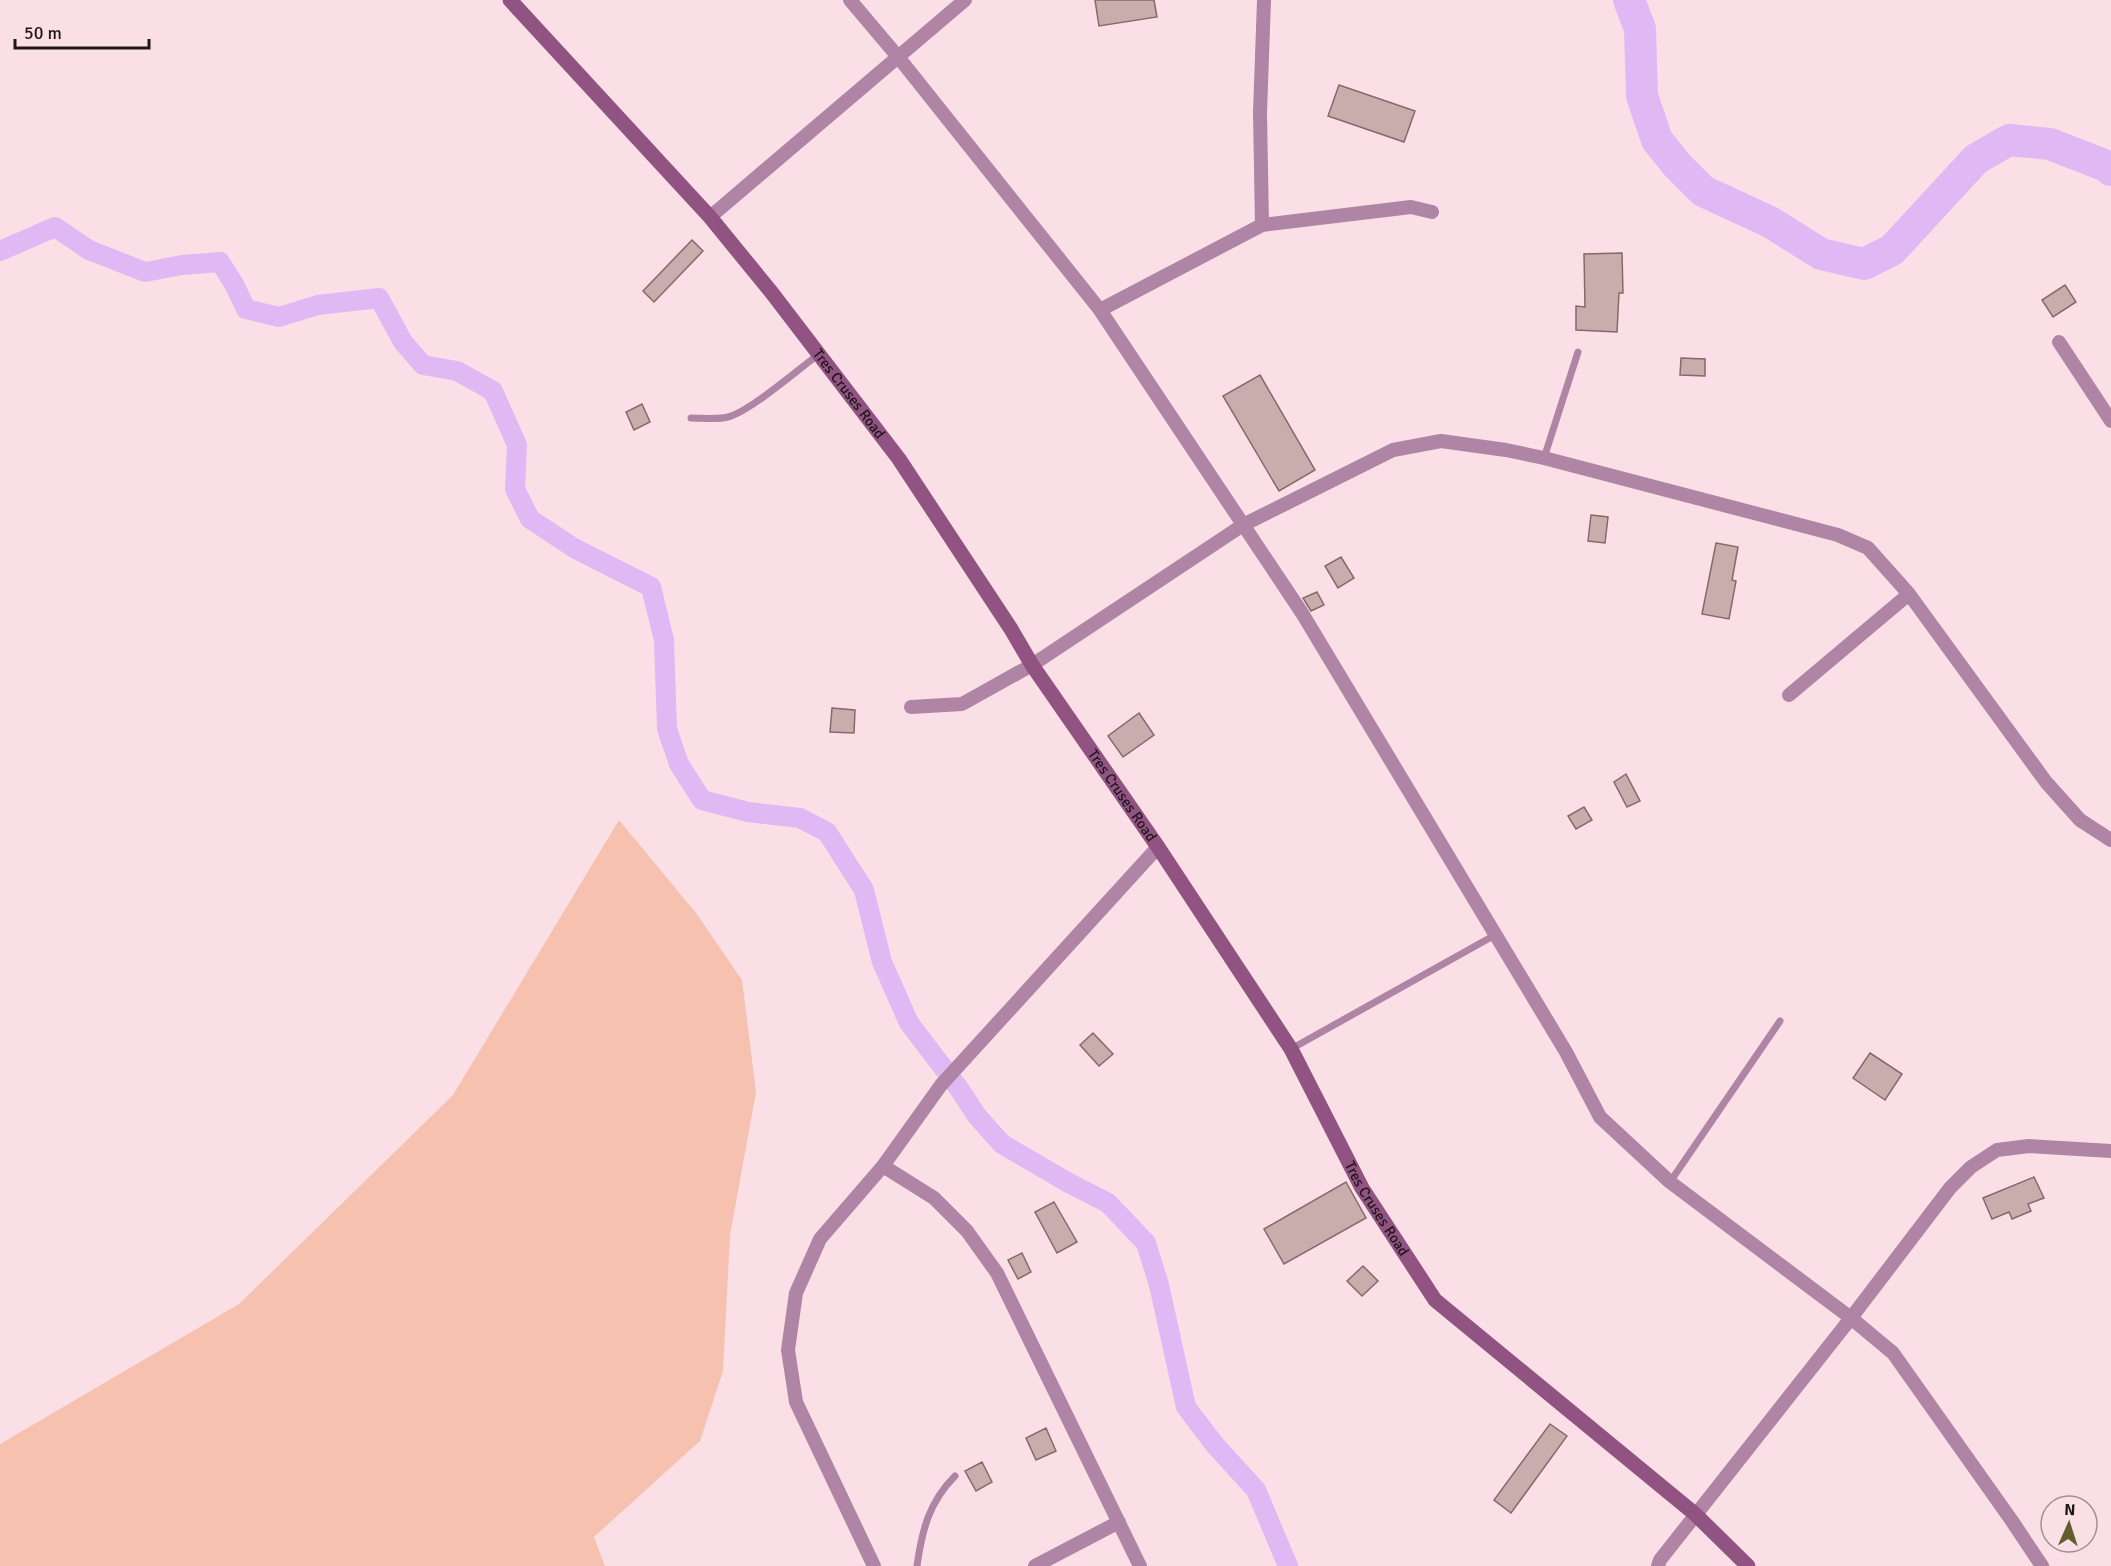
<svg xmlns="http://www.w3.org/2000/svg" width="2111" height="1566" font-family="Signika,sans-serif">
  <style>
    .green { fill: #f6c2af }
    .lines { fill: none; stroke-linecap: round; stroke-linejoin: round }
    .canal { stroke: #e0b8f3; stroke-width: 20 }
    .river { stroke: #e0b8f3; stroke-width: 32 }
    .building { fill: #c9adad; stroke: #846a6a; stroke-width: 1.5 }
    .service { stroke: #af84a4; stroke-width: 7 }
    .minor { stroke: #af84a4; stroke-width: 14 }
    .secondary { stroke: #915482; stroke-width: 15 }
    .labels { text-anchor: middle; stroke-width: 5; stroke-linejoin: round; paint-order: stroke }
    .street-label { font-size: 15px; fill: #20171a; stroke: #fbdfe7 }
  </style>
  <rect width="100%" height="100%" fill="#fbdfe7"/>
  <!-- green -->
  <path class="green" d="M 619,820 L 696,913 L 742,980 L 756,1092 L 730,1235 L 723,1371 L 700,1441 L 594,1537 L 605,1566 L 0,1566 L 0,1444 L 239,1304 L 453,1095 Z"/>
  <g class="lines">
    <!-- canal -->
    <path class="canal" d="M 0,251 L 55,227 L 89,250 L 145,272 L 182,265 L 220,262 L 234,284 L 246,309 L 279,317 L 318,305 L 379,298 L 403,342 L 423,365 L 457,371 L 493,391 L 517,445 L 515,489 L 530,519 L 574,548 L 651,587 L 664,640 L 667,729 L 679,764 L 702,800 L 748,812 L 800,818 L 827,832 L 864,890 L 882,962 L 909,1023 L 958,1087 L 977,1116 L 1002,1144 L 1067,1182 L 1108,1203 L 1146,1243 L 1159,1285 L 1186,1407 L 1215,1445 L 1256,1490 L 1288,1566"/>
    <!-- river -->
    <path class="river" d="M 1629,0 L 1640,29 L 1642,96 L 1657,140 L 1677,165 L 1703,191 L 1770,222 L 1821,254 L 1864,264 L 1892,250 L 1976,159 L 2009,140 L 2050,144 L 2109,167 L 2111,170"/>
  </g>
  <!-- building -->
  <path class="building" d="M 1095,0 L 1154,0 L 1157,17 L 1099,26 Z
    M 1339,85 L 1415,111 L 1404,142 L 1328,116 Z
    M 692,240 L 703,251 L 654,302 L 643,291 Z
    M 1622,253 L 1623,293 L 1619,293 L 1617,332 L 1576,330 L 1576,306 L 1585,307 L 1584,254 Z
    M 2065,285 L 2076,302 L 2053,317 L 2042,300 Z
    M 1681,358 L 1705,359 L 1705,376 L 1680,375 Z
    M 1260,375 L 1315,470 L 1279,491 L 1223,396 Z
    M 642,404 L 650,422 L 634,430 L 626,412 Z
    M 1591,515 L 1608,517 L 1605,543 L 1588,541 Z
    M 1716,543 L 1738,547 L 1732,580 L 1736,581 L 1729,619 L 1702,614 Z
    M 1341,557 L 1354,578 L 1338,588 L 1325,566 Z
    M 1317,592 L 1324,605 L 1311,611 L 1303,598 Z
    M 832,708 L 855,710 L 854,733 L 830,732 Z
    M 1139,713 L 1154,735 L 1123,757 L 1108,736 Z
    M 1626,774 L 1640,801 L 1627,807 L 1614,782 Z
    M 1584,807 L 1592,820 L 1576,829 L 1568,816 Z
    M 1093,1033 L 1113,1054 L 1099,1066 L 1080,1045 Z
    M 1870,1053 L 1902,1074 L 1885,1100 L 1853,1078 Z
    M 2034,1177 L 2044,1198 L 2028,1204 L 2031,1211 L 2012,1219 L 2009,1212 L 1992,1219 L 1983,1198 Z
    M 1346,1182 L 1366,1218 L 1284,1264 L 1264,1229 Z
    M 1054,1202 L 1077,1242 L 1057,1253 L 1035,1212 Z
    M 1022,1253 L 1031,1272 L 1018,1279 L 1008,1260 Z
    M 1363,1266 L 1378,1281 L 1362,1296 L 1347,1281 Z
    M 1550,1424 L 1567,1436 L 1511,1513 L 1494,1500 Z
    M 1046,1428 L 1056,1451 L 1036,1460 L 1026,1438 Z
    M 982,1462 L 992,1482 L 976,1491 L 965,1471 Z"/>
  <g class="lines">
    <!-- service -->
    <path class="service" d="M 691,418 C 703,418 716,420 728,417 C 749,412 799,369 819,354
      M 1544,458 L 1578,352
      M 1291,1049 L 1495,935
      M 1670,1182 L 1780,1021
      M 917,1566 C 922,1530 929,1502 955,1476"/>
    <!-- minor -->
    <path class="minor" d="M 850,0 L 899,58 L 1100,310 L 1302,613 L 1566,1052 L 1600,1117 L 1670,1182 L 1851,1318 L 1893,1353 L 2012,1521 L 2042,1566
      M 710,217 L 965,0
      M 1262,225 L 1260,113 L 1264,0
      M 1100,310 L 1262,225 L 1411,207 L 1432,212
      M 2059,342 L 2111,421
      M 1789,695 L 1909,594 L 2046,782 L 2080,820 L 2111,840
      M 911,707 L 962,704 L 1032,665 L 1243,525 L 1393,450 L 1441,441 L 1506,450 L 1544,458 L 1838,535 L 1868,548 L 1909,594
      M 883,1166 L 934,1198 L 967,1231 L 997,1273 L 1140,1566
      M 874,1566 L 796,1402 L 788,1350 L 796,1293 L 820,1239 L 883,1166 L 941,1085 L 1158,847
      M 1035,1566 L 1119,1522
      M 1658,1566 L 1660,1560 L 1851,1318 L 1950,1188 L 1971,1167 L 1997,1150 L 2029,1146 L 2111,1151"/>
    <!-- secondary -->
    <path class="secondary" id="s1" d="M 510,0 L 710,217 L 772,293 L 899,459 L 1011,629 L 1032,665 L 1158,847 L 1291,1049 L 1362,1188 L 1435,1300 L 1695,1514 L 1748,1566"/>
  </g>
  <g class="labels">
    <!-- street labels -->
    <g class="street-label">
      <text dy="5" stroke="none"><textPath href="#s1" startOffset="520">Tres Cruses Road</textPath></text>
      <text dy="5" stroke="none"><textPath href="#s1" startOffset="1006">Tres Cruses Road</textPath></text>
      <text dy="5" stroke="none"><textPath href="#s1" startOffset="1492">Tres Cruses Road</textPath></text>
    </g>
  </g>
  <!-- north arrow -->
  <g transform="translate(2069 1524) rotate(3)"><circle r="28" fill="#fbdfe7" stroke="#a38f95" stroke-width="1.5"/>
  <path d="M0-4.5L10 22L0 15L-10 22Z" fill="#625e2b"/>
  <text y="-9" font-size="16" font-weight="bold" text-anchor="middle" fill="#20171a">N</text>
  </g>
  <!-- scale -->
  <path d="M15 39v9h134v-9" fill="none" stroke="#20171a" stroke-width="3"/>
  <text x="24" y="39" font-size="18" fill="#20171a" stroke="#fbdfe7" stroke-width="4.5" paint-order="stroke">50 m</text>
</svg>
